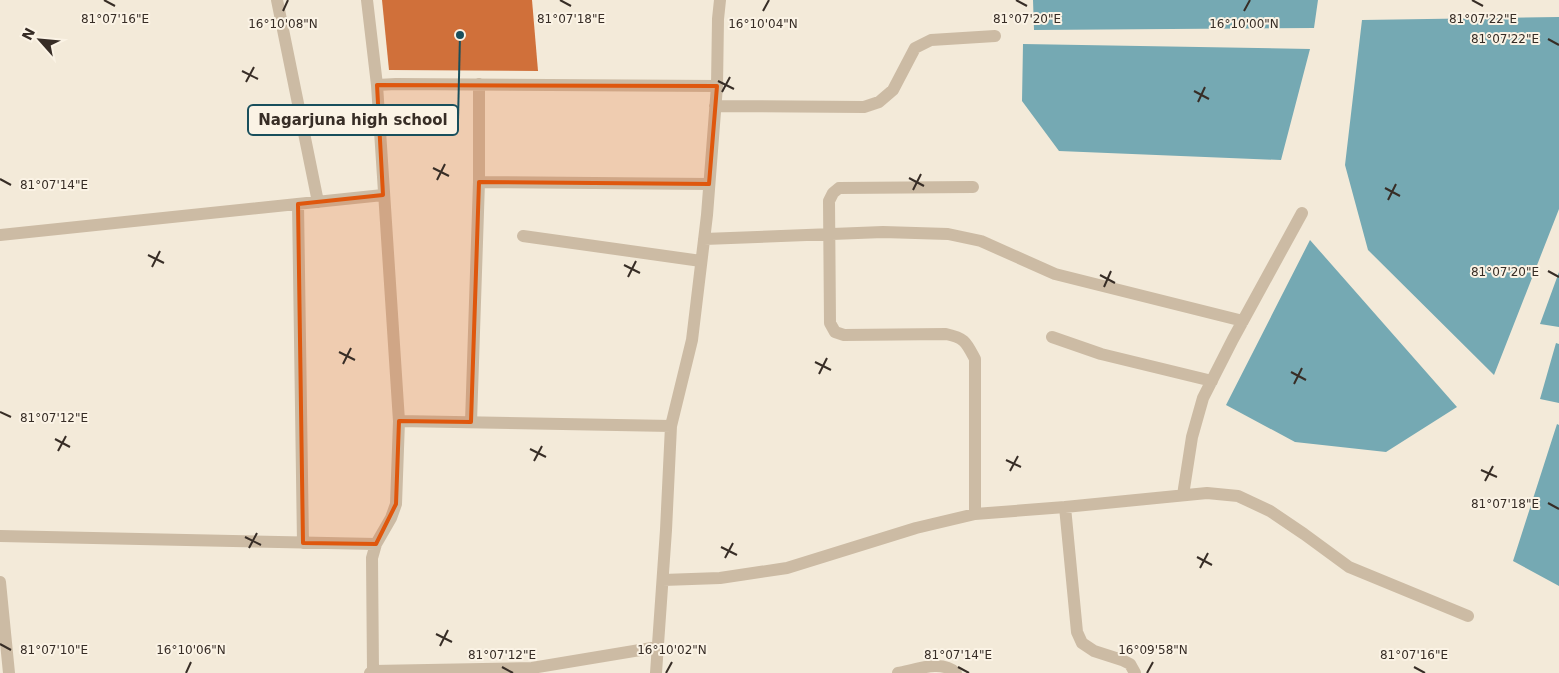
<svg xmlns="http://www.w3.org/2000/svg" width="1559" height="673" font-family="'DejaVu Sans',sans-serif">
  <style>
    .water { fill: #75a9b3 }
    .building { fill: #d0703a }
    .lines { fill: none; stroke-linecap: round; stroke-linejoin: round }
    .minor { stroke: #ccbba4; stroke-width: 12 }
    .marked { fill: #df570d; fill-opacity: 0.2; stroke: #df570d; stroke-width: 4; stroke-linejoin: round }
    .ticks { fill: none; stroke: #372d26; stroke-width: 2 }
    .ticks-label { font-size: 12px; text-anchor: middle; fill: #372d26; stroke: #fbf3e5; stroke-width: 4; stroke-linejoin: round; paint-order: stroke }
    .leader { fill: none; stroke: #184f5c; stroke-width: 2 }
    .callout-dot { fill: #184f5c; stroke: #fbf3e5; stroke-width: 2 }
    .callout { fill: #fbf3e5; stroke: #184f5c; stroke-width: 2 }
    .callout-label { font-size: 15px; text-anchor: middle; font-weight: bold; fill: #372d26 }
  </style>
  <rect width="100%" height="100%" fill="#f3ead9"/>
  <!-- water -->
  <path class="water" d="M 1033,0 L 1318,0 L 1314,28 L 1034,30 Z
    M 1559,17 L 1559,209 L 1494,375 L 1368,250 L 1345,165 L 1362,20 Z
    M 1023,44 L 1310,49 L 1281,160 L 1059,151 L 1022,101 Z
    M 1310,240 L 1457,407 L 1386,452 L 1295,442 L 1226,405 Z
    M 1559,272 L 1559,327 L 1540,324 Z
    M 1556,343 L 1559,344 L 1559,403 L 1540,399 Z
    M 1557,424 L 1559,425 L 1559,586 L 1513,561 Z"/>
  <!-- building -->
  <path class="building" d="M 382,0 L 532,0 L 538,71 L 389,70 Z"/>
  <g class="lines">
    <!-- minor -->
    <path class="minor" d="M 277,0 L 318,202
      M 367,0 L 377,85
      M 715,106 L 864,107 L 879,102 L 893,90 L 915,48 L 931,40 L 995,36
      M 479,182 L 709,184
      M 973,187 L 839,188 L 833,193 L 829,201 L 830,323 L 835,332 L 844,335 L 946,334 C 965,338 966,342 975,359 L 975,514
      M 298,204 L 303,543
      M 0,235 L 383,195
      M 523,236 L 701,261
      M 704,239 L 883,232 L 948,234 L 981,241 L 1055,274 L 1243,321
      M 1052,337 L 1101,354 L 1212,381
      M 471,422 L 479,182 L 479,84
      M 671,426 L 399,421 L 377,85 L 396,84 L 717,86
      M 1183,495 L 1192,437 L 1203,398 L 1233,339 L 1302,213
      M 1065,507 L 1077,632 L 1082,643 L 1094,651 L 1122,660 L 1130,664 L 1135,673
      M 0,536 L 376,544 L 391,518 L 396,504 L 399,421
      M 663,580 L 720,578 L 787,568 L 916,528 L 975,514 L 1065,507 L 1207,493 L 1238,496 L 1270,511 L 1304,534 L 1349,567 L 1468,616
      M 0,582 L 9,673
      M 373,671 L 532,668 L 658,647
      M 370,673 L 373,671 L 372,558 L 376,544
      M 656,673 L 666,530 L 671,426 L 692,340 L 707,215 L 717,86 L 718,19 L 720,0
      M 898,673 C 915,670 942,659 956,673"/>
  </g>
  <!-- marked area -->
  <path class="marked" d="M 377,85 L 717,86 L 709,184 L 479,182 L 471,422 L 399,421 L 396,504 L 376,544 L 303,543 L 298,204 L 383,195 Z"/>
  <!-- ticks -->
  <path class="ticks" d="M 104,0 L 115,6M 560,0 L 571,6M 1016,0 L 1027,6M 1472,0 L 1483,6M 283,11 L 288,0M 763,11 L 769,0M 1244,11 L 1250,0M 1548,39 L 1559,45M 242,71 L 258,79M 718,81 L 734,89M 246,82 L 254,67M 1194,91 L 1209,99M 722,92 L 730,77M 1198,102 L 1205,87M 433,168 L 449,176M 909,178 L 924,186M 0,179 L 11,185M 437,180 L 445,164M 1385,188 L 1400,196M 913,190 L 921,174M 1388,200 L 1396,184M 148,255 L 164,263M 624,265 L 640,273M 152,267 L 160,251M 1548,271 L 1559,277M 1100,275 L 1115,283M 628,277 L 636,261M 1104,287 L 1111,271M 339,352 L 355,360M 815,362 L 831,370M 343,364 L 351,348M 1291,372 L 1306,380M 819,374 L 827,358M 1294,384 L 1302,368M 0,412 L 11,417M 55,439 L 70,447M 530,449 L 546,457M 58,451 L 66,436M 1006,460 L 1021,467M 534,461 L 542,446M 1481,470 L 1497,477M 1010,471 L 1018,456M 1485,481 L 1493,466M 1548,503 L 1559,509M 245,537 L 261,545M 721,547 L 737,555M 249,548 L 257,533M 1197,557 L 1212,565M 725,558 L 733,543M 1200,568 L 1208,553M 436,634 L 452,642M 0,644 L 11,650M 440,646 L 448,630M 502,667 L 513,673M 958,667 L 969,673M 1414,667 L 1425,673M 186,673 L 191,662M 666,673 L 672,662M 1147,673 L 1153,662"/>
  <g class="ticks-label">
    <text x="115" y="23">81°07'16"E</text>
    <text x="571" y="23">81°07'18"E</text>
    <text x="1027" y="23">81°07'20"E</text>
    <text x="1483" y="23">81°07'22"E</text>
    <text x="283" y="28">16°10'08"N</text>
    <text x="763" y="28">16°10'04"N</text>
    <text x="1244" y="28">16°10'00"N</text>
    <text x="1505" y="43">81°07'22"E</text>
    <text x="54" y="189">81°07'14"E</text>
    <text x="1505" y="276">81°07'20"E</text>
    <text x="54" y="422">81°07'12"E</text>
    <text x="1505" y="508">81°07'18"E</text>
    <text x="191" y="654">16°10'06"N</text>
    <text x="672" y="654">16°10'02"N</text>
    <text x="1153" y="654">16°09'58"N</text>
    <text x="54" y="654">81°07'10"E</text>
    <text x="502" y="659">81°07'12"E</text>
    <text x="958" y="659">81°07'14"E</text>
    <text x="1414" y="659">81°07'16"E</text>
  </g>
  <!-- callouts -->
  <path class="leader" d="M460 35L458 120"/>
  <circle class="callout-dot" cx="460" cy="35" r="5"/>
  <rect class="callout" x="248" y="105" width="210" height="30" rx="5"/>
  <g class="callout-label">
    <text x="353" y="125">Nagarjuna high school</text>
  </g>
  <!-- north arrow -->
  <g transform="translate(40 40) rotate(297)" stroke="#fbf3e5" stroke-width="4" paint-order="stroke">
  <path d="M0-4L9 19L0 12L-9 19Z" fill="#372d26"/>
  <text y="-8" font-size="14" font-weight="bold" text-anchor="middle" fill="#372d26">N</text>
  </g>
</svg>
